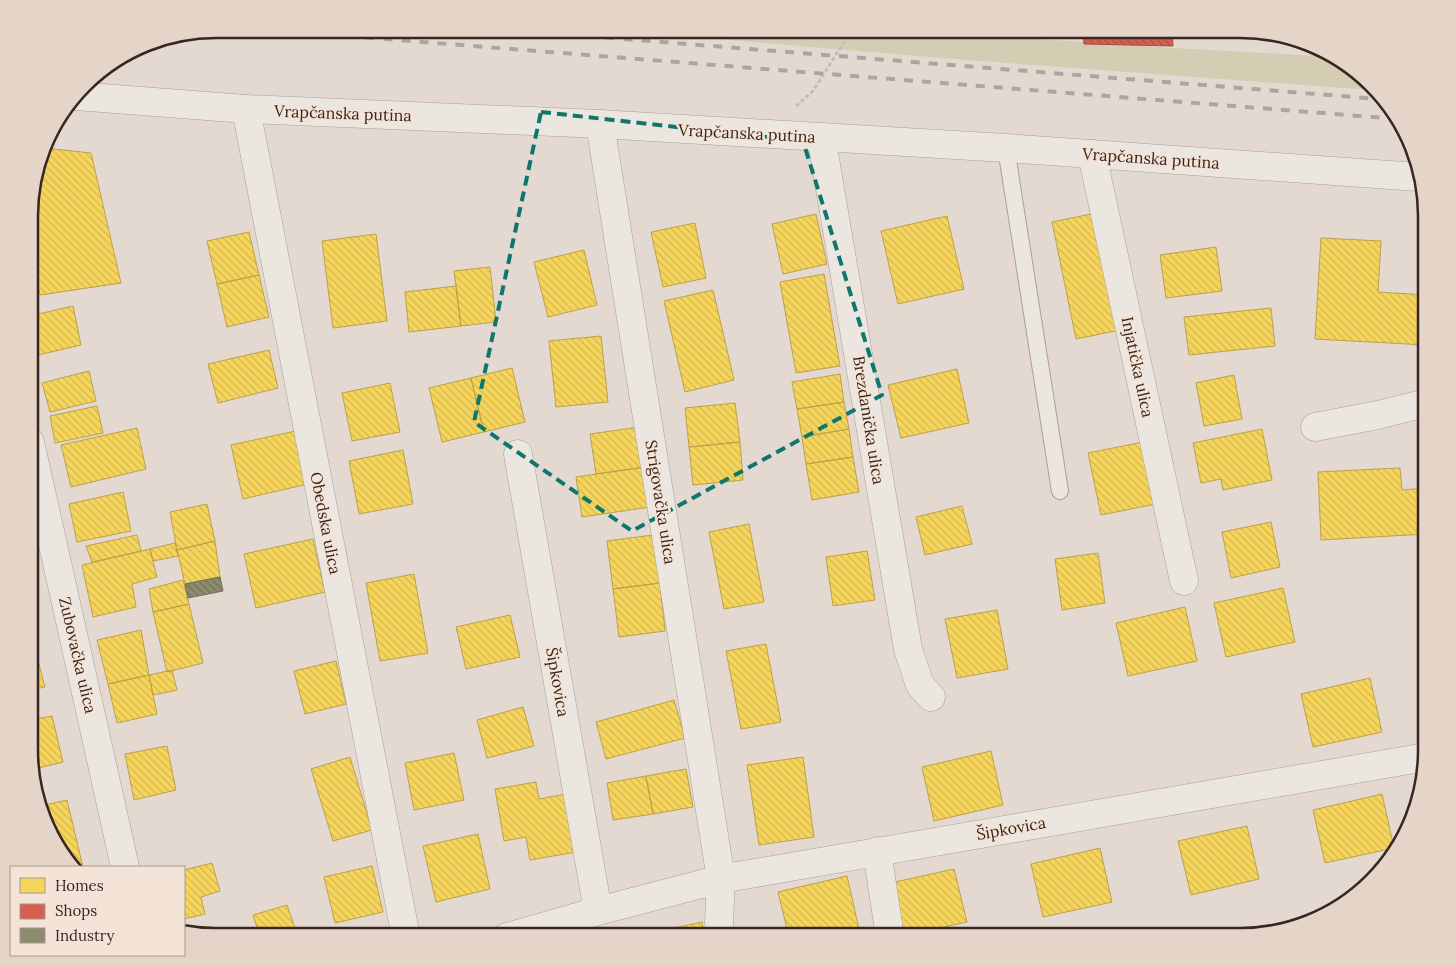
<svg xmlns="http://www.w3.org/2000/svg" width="1455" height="966" font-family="Lora,serif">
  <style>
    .green { fill: #d4cdb3 }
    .homes { fill: url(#homes-back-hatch); stroke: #bda04a }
    .shops { fill: url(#shops-back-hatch); stroke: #a64f40 }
    .industry { fill: url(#industry-back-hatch); stroke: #726d57 }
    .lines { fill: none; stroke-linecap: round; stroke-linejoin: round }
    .service-casing { stroke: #a89f98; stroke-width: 18 }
    .minor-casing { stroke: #a89f98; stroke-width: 29 }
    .tertiary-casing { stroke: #a89f98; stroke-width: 29 }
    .path { stroke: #c4bdb7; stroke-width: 3; stroke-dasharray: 4 2.5; stroke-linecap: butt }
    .service { stroke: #ece6e0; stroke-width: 16 }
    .minor { stroke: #ece6e0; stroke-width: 28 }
    .tertiary { stroke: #ece6e0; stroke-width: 28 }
    .rail { stroke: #aca5a0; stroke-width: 4; stroke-dasharray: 9 9; stroke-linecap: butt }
    .marked { fill: none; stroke: #0f766e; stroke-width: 4; stroke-dasharray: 10 6; stroke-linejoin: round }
    .labels { text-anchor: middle; stroke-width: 5; stroke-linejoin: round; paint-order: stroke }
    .street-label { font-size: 16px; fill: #372621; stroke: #f3e4d7 }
    .rim { fill: none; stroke: #372621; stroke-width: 2.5 }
  </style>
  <defs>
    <pattern id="homes-back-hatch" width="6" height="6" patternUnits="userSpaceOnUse" patternTransform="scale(1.25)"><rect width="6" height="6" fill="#f6d55c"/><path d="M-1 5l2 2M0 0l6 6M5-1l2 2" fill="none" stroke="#d4b750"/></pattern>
    <pattern id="shops-back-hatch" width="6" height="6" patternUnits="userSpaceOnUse" patternTransform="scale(1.25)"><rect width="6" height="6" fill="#d6604d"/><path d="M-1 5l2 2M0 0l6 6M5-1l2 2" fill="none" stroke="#ae4f40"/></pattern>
    <pattern id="industry-back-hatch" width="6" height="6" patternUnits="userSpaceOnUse" patternTransform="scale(1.25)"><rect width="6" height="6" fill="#8c8c6e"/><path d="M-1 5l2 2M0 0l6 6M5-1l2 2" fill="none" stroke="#73725a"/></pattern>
  </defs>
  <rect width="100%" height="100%" fill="#e3d9d0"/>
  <!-- green -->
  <path class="green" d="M 598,29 L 934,29 L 934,32 L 1173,48 L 1337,57 L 1343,60 L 1371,90 L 966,60 Z"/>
  <!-- homes -->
  <path class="homes" d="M 44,148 L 91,153 L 121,283 L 40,295 L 30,254 L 30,192 Z
    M 1096,213 L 1120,330 L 1076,339 L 1052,222 Z
    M 816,214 L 827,264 L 783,274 L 772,224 Z
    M 947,216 L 964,289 L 898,304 L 881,231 Z
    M 695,223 L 706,278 L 663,287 L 651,232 Z
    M 249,232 L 259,275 L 217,284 L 207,241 Z
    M 376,234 L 387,321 L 333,328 L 322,241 Z
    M 1321,238 L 1381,241 L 1378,292 L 1426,295 L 1426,345 L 1315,339 Z
    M 1216,247 L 1222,291 L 1166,298 L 1160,255 Z
    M 584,250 L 597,305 L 548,317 L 534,262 Z
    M 490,267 L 496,322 L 461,326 L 454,271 Z
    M 824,274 L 840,366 L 796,373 L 780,282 Z
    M 259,275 L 269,317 L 227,327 L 217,284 Z
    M 456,286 L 461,326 L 409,332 L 405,292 Z
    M 713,290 L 734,380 L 685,392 L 664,301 Z
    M 73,306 L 81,345 L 38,355 L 30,316 Z
    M 1271,308 L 1275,346 L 1189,355 L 1184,317 Z
    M 601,336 L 608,402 L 556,407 L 549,341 Z
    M 269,350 L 278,388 L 218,403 L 208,364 Z
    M 512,368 L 525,422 L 484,432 L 471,378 Z
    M 957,369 L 969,423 L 901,438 L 888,385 Z
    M 89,371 L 96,401 L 50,412 L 42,383 Z
    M 840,374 L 844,402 L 797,409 L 792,382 Z
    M 1234,375 L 1242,419 L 1204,426 L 1196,383 Z
    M 471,378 L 484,432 L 442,442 L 429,388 Z
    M 390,383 L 400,432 L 352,441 L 342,393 Z
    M 844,402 L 849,429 L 802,437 L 797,409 Z
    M 735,403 L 740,442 L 689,447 L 685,408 Z
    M 97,406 L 103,433 L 55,443 L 50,416 Z
    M 639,427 L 645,467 L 596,474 L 590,434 Z
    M 137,428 L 146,469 L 71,487 L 61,445 Z
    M 849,429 L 853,457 L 806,464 L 802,437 Z
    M 1262,429 L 1272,480 L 1223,490 L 1221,479 L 1201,483 L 1193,443 Z
    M 300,430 L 312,483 L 243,499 L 231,445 Z
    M 740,442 L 743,480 L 693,485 L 689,447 Z
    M 1143,442 L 1156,504 L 1101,515 L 1088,453 Z
    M 403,450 L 413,504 L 359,514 L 349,461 Z
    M 853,457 L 859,492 L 812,500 L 806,464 Z
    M 645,467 L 650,507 L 582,517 L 576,477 Z
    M 1400,468 L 1402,490 L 1426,488 L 1426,534 L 1321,540 L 1318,472 Z
    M 123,492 L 131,531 L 77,542 L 69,504 Z
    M 207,504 L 215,541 L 177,550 L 170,512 Z
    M 962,506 L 972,544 L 925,555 L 916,517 Z
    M 1271,522 L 1280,567 L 1231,578 L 1222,532 Z
    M 749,524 L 764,602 L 724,609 L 709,532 Z
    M 137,535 L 141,551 L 92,562 L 86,546 Z
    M 653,535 L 660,583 L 613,589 L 607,541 Z
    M 313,539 L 325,592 L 256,608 L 244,554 Z
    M 215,541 L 220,577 L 185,584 L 177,550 Z
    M 175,543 L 178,556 L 153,561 L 150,549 Z
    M 150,549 L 157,577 L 132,584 L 136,607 L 93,617 L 82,565 Z
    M 867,551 L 875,600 L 833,606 L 826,557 Z
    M 1098,553 L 1105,603 L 1062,610 L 1055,559 Z
    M 414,574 L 428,653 L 380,661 L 366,583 Z
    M 183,580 L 189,604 L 153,612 L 149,589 Z
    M 660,583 L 665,631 L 619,637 L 613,589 Z
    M 1283,588 L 1295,642 L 1226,657 L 1214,603 Z
    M 189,604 L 203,663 L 167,672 L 153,612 Z
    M 1185,607 L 1197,661 L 1128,676 L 1116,623 Z
    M 997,610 L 1008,669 L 957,678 L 945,619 Z
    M 510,615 L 520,657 L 466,669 L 456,627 Z
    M 141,630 L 149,675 L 108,684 L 97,640 Z
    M 766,644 L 781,722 L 741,729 L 726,651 Z
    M 35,649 L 45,687 L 30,690 L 30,650 Z
    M 336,661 L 346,704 L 305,714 L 294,671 Z
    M 172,670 L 177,690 L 153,695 L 149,675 Z
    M 149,675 L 157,714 L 117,723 L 108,684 Z
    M 1370,678 L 1382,732 L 1313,747 L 1301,694 Z
    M 674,700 L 685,738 L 606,759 L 596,722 Z
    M 523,707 L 534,746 L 487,758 L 477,720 Z
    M 52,716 L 63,762 L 30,770 L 30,720 Z
    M 167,746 L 176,790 L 134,800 L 125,754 Z
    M 991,751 L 1003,805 L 934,821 L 922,767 Z
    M 454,753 L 464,800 L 414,810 L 405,763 Z
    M 350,757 L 372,830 L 333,841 L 311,769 Z
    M 803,757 L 814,837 L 759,845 L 747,765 Z
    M 686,769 L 693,807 L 653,814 L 646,776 Z
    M 646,776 L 653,814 L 613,820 L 607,783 Z
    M 536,782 L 539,799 L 566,794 L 576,852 L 530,860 L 526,837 L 504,841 L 495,789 Z
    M 1382,794 L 1394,848 L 1325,863 L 1313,810 Z
    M 67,800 L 83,867 L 76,867 L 54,844 L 41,806 Z
    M 1247,826 L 1259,879 L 1191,895 L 1178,841 Z
    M 478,834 L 490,889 L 436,902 L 423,846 Z
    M 1100,848 L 1112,902 L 1043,917 L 1031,864 Z
    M 212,863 L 220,891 L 201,897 L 205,914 L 184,919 L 184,870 Z
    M 372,866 L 383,912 L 335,923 L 324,877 Z
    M 954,869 L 967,922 L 899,937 L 886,884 Z
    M 847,876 L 859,929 L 825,937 L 789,937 L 778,892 Z
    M 287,905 L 298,937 L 260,937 L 253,915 Z
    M 702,922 L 705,937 L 633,937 Z"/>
  <!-- shops -->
  <path class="shops" d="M 973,29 L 1076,29 L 1076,34 Z
    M 1083,29 L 1172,29 L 1173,46 L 1084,44 Z"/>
  <!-- industry -->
  <path class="industry" d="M 220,577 L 223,591 L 188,598 L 185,584 Z"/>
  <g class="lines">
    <defs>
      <path id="service" d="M 1006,148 L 1060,491"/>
      <path id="minor" d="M 246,109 L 406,937
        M 600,124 L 721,879 L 719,922 L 721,937
        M 821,138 L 825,159 L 908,649 L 920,685 L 931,697
        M 1092,154 L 1184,581
        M 1315,427 L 1378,415 L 1426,403
        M 30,442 L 125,867
        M 518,454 L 598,911
        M 877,851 L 890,937
        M 507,937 L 598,911 L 721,879 L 1426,757"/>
      <path id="tertiary" d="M 76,96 L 246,109 L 600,124 L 1006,148 L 1418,177"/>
    </defs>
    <!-- service casing -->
    <use href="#service" class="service-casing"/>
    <!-- minor casing -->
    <use href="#minor" class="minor-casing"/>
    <!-- tertiary casing -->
    <use href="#tertiary" class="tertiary-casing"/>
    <!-- path -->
    <path class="path" d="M 796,106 L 813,91 L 844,42 L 848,29"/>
    <!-- service -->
    <use href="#service" class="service"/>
    <!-- minor -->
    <use href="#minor" class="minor"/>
    <!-- tertiary -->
    <use href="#tertiary" class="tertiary"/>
    <!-- rail -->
    <path class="rail" d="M 258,29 L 1398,119
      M 498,29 L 1379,99"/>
  </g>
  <!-- marked area -->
  <path class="marked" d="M 541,112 L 803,141 L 882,395 L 632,531 L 474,422 Z"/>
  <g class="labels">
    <!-- street labels -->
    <g class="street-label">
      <text transform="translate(343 113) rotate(2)" y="6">Vrapčanska putina</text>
      <text transform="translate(747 133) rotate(3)" y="6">Vrapčanska putina</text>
      <text transform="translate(1151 158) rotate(4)" y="6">Vrapčanska putina</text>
      <text transform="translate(1138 367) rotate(78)" y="6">Injatička ulica</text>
      <text transform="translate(869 420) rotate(81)" y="6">Brezdanička ulica</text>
      <text transform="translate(661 502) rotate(81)" y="6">Strigovačka ulica</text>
      <text transform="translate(326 523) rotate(79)" y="6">Obedska ulica</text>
      <text transform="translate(78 655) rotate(77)" y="6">Zubovačka ulica</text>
      <text transform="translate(558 682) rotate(80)" y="6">Šipkovica</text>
      <text transform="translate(1011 828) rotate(-10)" y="6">Šipkovica</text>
    </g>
  </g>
  <!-- crop -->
  <path d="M0 0H1455V966H0ZM216 38H1240A178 178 0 0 1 1418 216V750A178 178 0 0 1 1240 928H216A178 178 0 0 1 38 750V216A178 178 0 0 1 216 38Z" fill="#e4d5c8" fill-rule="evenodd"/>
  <path class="rim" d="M216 38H1240A178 178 0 0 1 1418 216V750A178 178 0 0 1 1240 928H216A178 178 0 0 1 38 750V216A178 178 0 0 1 216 38Z"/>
  <!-- legend -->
  <rect x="10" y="866" width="175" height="90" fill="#f3e4d7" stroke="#a8988e"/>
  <rect x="20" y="878" width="25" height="15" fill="#f6d55c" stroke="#a8988e"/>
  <text x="55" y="891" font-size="15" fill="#372621">Homes</text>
  <rect x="20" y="904" width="25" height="15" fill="#d6604d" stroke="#a8988e"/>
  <text x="55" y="916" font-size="15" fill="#372621">Shops</text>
  <rect x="20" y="928" width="25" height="15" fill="#8c8c6e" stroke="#a8988e"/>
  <text x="55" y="941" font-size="15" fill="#372621">Industry</text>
</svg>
